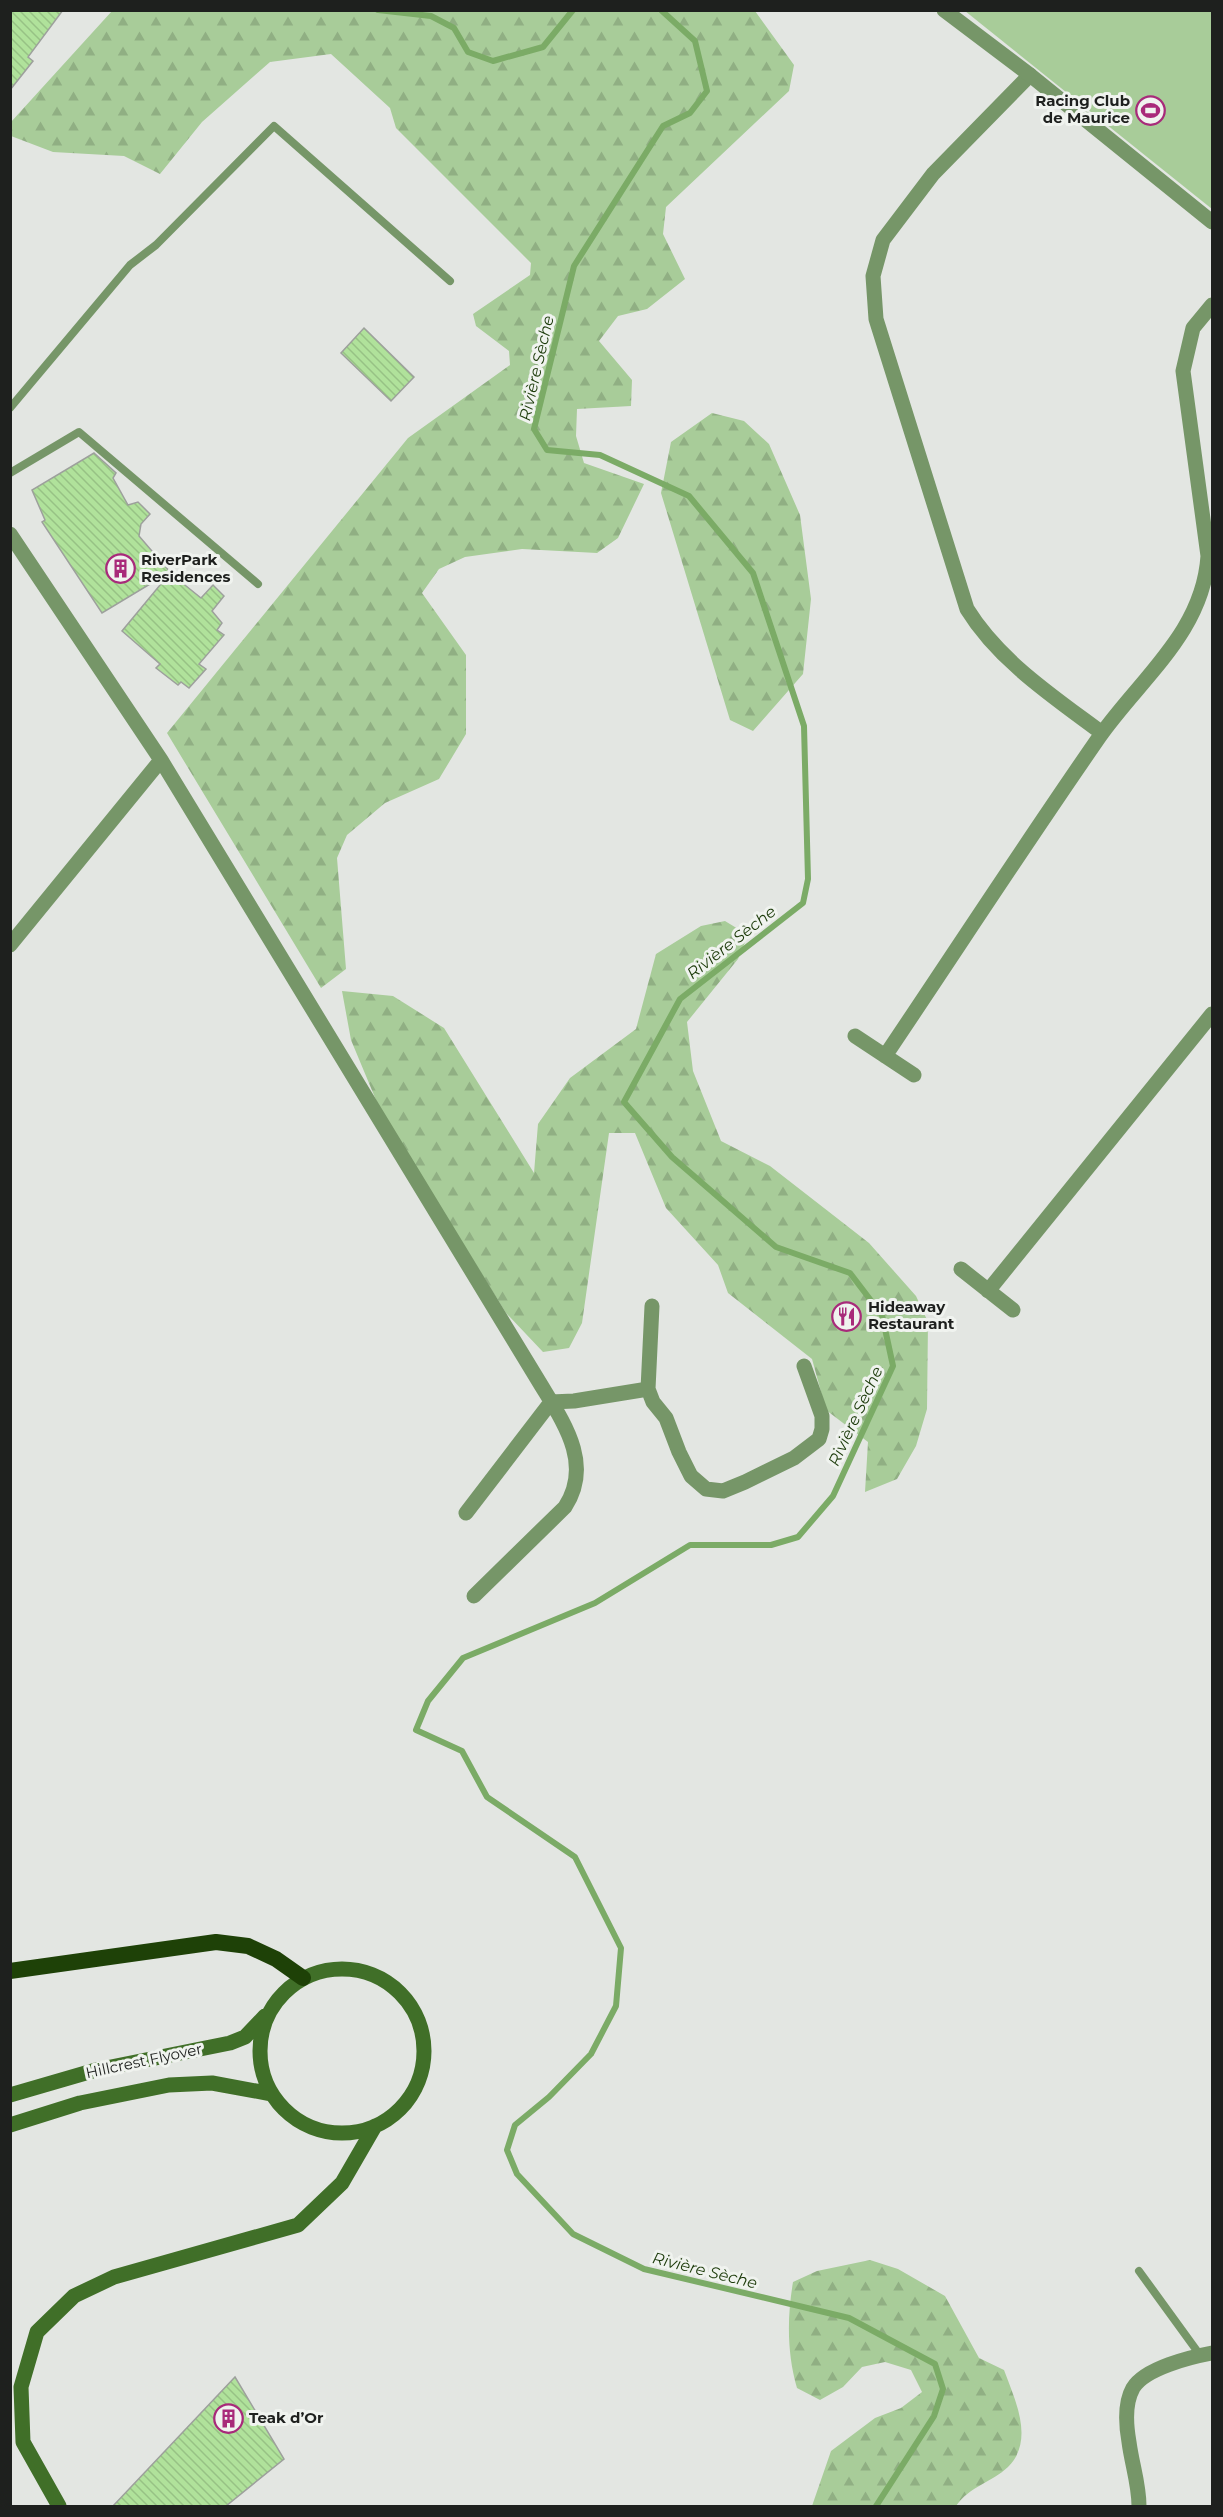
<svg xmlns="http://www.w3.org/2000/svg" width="1223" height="2517" font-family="Montserrat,sans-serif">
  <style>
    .forest { fill: url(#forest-firs) }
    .park { fill: #a8cc99 }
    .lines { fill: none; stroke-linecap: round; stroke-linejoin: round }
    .stream { stroke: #7bab66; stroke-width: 6 }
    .building { fill: url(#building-back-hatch); stroke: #9da09c; stroke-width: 1.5 }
    .service { stroke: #769668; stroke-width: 8 }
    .minor { stroke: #769668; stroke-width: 15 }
    .tertiary { stroke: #769668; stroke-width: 15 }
    .secondary { stroke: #406f28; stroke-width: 15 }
    .trunk { stroke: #1e4107; stroke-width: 16 }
    .labels { text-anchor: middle; stroke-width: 6; stroke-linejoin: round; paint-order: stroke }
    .poi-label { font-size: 15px; font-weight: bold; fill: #1e201e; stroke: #f0f3ef; text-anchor: start }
    .street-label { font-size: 15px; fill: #1e201e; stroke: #f0f3ef }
    .water-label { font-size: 16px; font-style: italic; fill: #1a3908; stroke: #f0f3ef }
  </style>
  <defs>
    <pattern id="forest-firs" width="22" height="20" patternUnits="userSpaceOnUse" patternTransform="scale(1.5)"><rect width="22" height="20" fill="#a8cc99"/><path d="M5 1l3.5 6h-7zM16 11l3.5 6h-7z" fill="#90af83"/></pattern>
    <pattern id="building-back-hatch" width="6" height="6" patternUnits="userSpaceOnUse" patternTransform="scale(1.5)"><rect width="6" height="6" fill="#b0e29b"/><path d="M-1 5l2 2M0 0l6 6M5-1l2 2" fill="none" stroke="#97c285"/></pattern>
  </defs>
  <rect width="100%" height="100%" fill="#e3e6e2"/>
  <!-- forest -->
  <path class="forest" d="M 112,11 L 755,11 L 794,65 L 789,91 L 666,207 L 663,234 L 685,279 L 647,309 L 618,316 L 599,341 L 632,380 L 631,406 L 577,409 L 576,436 L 584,463 L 644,484 L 618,538 L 597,553 L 522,549 L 465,557 L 439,569 L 422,593 L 466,655 L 466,734 L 439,779 L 385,803 L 347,835 L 337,858 L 346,969 L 321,988 L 167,733 L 408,438 L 510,365 L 509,351 L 476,326 L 473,314 L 530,275 L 531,263 L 396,128 L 390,108 L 331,54 L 270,62 L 202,122 L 160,174 L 124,156 L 53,152 L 11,136 L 11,122 Z
    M 712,413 L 744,421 L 769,444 L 800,515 L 811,599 L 803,674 L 753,731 L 730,720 L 661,493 L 671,442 Z
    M 725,921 L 748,935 L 738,959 L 687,1022 L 693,1071 L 721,1141 L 770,1166 L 869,1243 L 916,1296 L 928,1322 L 927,1409 L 916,1446 L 897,1479 L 865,1492 L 868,1442 L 826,1410 L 812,1359 L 728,1293 L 718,1265 L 666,1208 L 635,1133 L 609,1133 L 582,1323 L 569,1348 L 543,1352 L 506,1313 L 381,1112 L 351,1040 L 342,991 L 393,996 L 444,1028 L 534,1173 L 538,1124 L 570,1078 L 636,1029 L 656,954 L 701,926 Z
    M 870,2260 L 898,2269 L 945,2296 L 979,2358 L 1004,2370 C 1015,2400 1035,2440 1008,2467 C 991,2483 970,2486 956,2506 L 812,2506 L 831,2451 L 875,2418 L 901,2408 L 922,2392 L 911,2370 L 885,2362 L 862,2367 L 843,2387 L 820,2400 L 797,2388 C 787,2353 787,2318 793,2282 L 817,2271 Z"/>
  <!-- park -->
  <path class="park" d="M 965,11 L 1212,11 L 1212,209 Z"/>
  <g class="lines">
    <!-- stream -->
    <path class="stream" d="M 378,10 L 431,16 L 454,28 L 468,52 L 493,61 L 543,47 L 573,10
      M 661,10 L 695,41 L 707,91 L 690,113 L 663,126 L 574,266 L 534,429 L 547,450 L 600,455 L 689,496 L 753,573 L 804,726 L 808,879 L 803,903 L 680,999 L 624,1102 L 672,1157 L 776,1247 L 850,1273 L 882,1315 L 893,1366 L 833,1496 L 798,1537 L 771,1545 L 690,1545 L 595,1603 L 463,1658 L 428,1701 L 416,1730 L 462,1751 L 487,1797 L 575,1857 L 621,1948 L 616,2006 L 591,2054 L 549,2097 L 515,2125 L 507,2150 L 517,2174 L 573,2234 L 644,2269 L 849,2318 L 935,2364 L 943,2389 L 934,2416 L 876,2506"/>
  </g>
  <!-- building -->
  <path class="building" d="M 10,10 L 63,10 L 28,57 L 33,61 L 10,90 Z
    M 364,328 L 414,377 L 391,401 L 341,353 Z
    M 94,453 L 116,473 L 113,478 L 128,505 L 138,502 L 150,514 L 141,524 L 139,536 L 170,572 L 102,613 L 42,522 L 45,520 L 32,490 Z
    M 170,573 L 201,598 L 213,585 L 224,596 L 212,611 L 222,623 L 217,630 L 224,635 L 199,664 L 206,669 L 189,688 L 181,682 L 178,685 L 156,668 L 160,664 L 122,631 Z
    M 235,2377 L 284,2459 L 226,2506 L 113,2506 Z"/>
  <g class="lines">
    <!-- service -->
    <path class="service" d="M 10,408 L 130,265 L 156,245 L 274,126 L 450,281
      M 10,473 L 79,432 L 258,584
      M 1139,2271 L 1200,2355"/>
    <!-- minor -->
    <path class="minor" d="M 1030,75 L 933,174 L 883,240 L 873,276 L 876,319 L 967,609 C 999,661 1054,697 1102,733
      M 10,534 L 161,760 L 541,1385 C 564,1423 593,1464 565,1507 L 474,1596
      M 10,945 L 161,760
      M 855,1036 L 914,1075
      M 885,1056 C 957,949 1027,841 1100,736 C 1141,678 1203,632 1208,556 L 1183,371 L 1193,328 L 1212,305
      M 961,1269 L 1013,1310
      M 988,1291 L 1212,1014
      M 652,1306 L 648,1389 L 653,1402 L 666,1418 L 679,1452 L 691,1476 L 706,1489 L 723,1491 L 745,1482 L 794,1458 L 819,1439 L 822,1429 L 822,1416 L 804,1366
      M 466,1513 L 551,1402 L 574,1401 L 648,1389
      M 1139,2506 C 1139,2484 1132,2465 1129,2442 C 1126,2425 1124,2404 1133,2388 C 1145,2368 1191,2357 1212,2353"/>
    <!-- tertiary -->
    <path class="tertiary" d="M 944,10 L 1030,75 L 1212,222"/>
    <!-- secondary -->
    <path class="secondary" d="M260 2051a82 82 0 1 1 164 0a82 82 0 1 1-164 0Z
      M 10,2095 L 96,2070 L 230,2043 L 245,2037 L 265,2016
      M 10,2125 L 80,2103 L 169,2085 L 212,2083 L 272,2094
      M 59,2506 L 23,2442 L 21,2387 L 37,2332 L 74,2296 L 114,2277 L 298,2225 L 342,2183 L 375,2126"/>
    <!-- trunk -->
    <path class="trunk" d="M 10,1971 L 216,1942 L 248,1946 L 276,1959 L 303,1978"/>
  </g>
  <!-- icons -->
  <defs>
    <symbol id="stadium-ring" viewBox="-11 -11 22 22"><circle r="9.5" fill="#f0f3ef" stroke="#a82a7a" stroke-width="1.5"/><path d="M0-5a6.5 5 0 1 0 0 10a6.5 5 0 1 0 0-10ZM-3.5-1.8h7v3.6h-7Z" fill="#a82a7a"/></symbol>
    <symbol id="building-ring" viewBox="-11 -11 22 22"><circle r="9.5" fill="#f0f3ef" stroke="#a82a7a" stroke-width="1.5"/><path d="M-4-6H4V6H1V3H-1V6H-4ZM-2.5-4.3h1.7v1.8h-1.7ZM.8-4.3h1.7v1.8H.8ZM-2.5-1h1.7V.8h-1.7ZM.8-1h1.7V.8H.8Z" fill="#a82a7a"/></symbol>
    <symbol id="restaurant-ring" viewBox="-11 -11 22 22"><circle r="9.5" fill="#f0f3ef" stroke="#a82a7a" stroke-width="1.5"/><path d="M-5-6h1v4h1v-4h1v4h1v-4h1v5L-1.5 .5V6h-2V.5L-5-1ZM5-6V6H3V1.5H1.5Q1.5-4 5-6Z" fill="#a82a7a"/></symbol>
  </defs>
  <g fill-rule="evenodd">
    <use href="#stadium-ring" x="1134" y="94" width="33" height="33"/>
    <use href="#building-ring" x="104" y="552" width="33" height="33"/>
    <use href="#restaurant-ring" x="830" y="1300" width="33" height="33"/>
    <use href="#building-ring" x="212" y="2402" width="33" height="33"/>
  </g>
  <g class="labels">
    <!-- poi labels -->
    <g class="poi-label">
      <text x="1130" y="106" text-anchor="end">Racing Club<tspan x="1130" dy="17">de Maurice</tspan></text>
      <text x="141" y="565">RiverPark<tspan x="141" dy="17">Residences</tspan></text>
      <text x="868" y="1312">Hideaway<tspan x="868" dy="17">Restaurant</tspan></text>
      <text x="249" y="2423">Teak d’Or</text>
    </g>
    <!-- street labels -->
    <g class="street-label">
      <text transform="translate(144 2061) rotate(-12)" y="5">Hillcrest Flyover</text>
    </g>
    <!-- water labels -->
    <g class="water-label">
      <text transform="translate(536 368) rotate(-77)" y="6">Rivière Sèche</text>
      <text transform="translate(731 942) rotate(-38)" y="6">Rivière Sèche</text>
      <text transform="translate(855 1416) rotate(-65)" y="6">Rivière Sèche</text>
      <text transform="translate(705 2270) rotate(14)" y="6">Rivière Sèche</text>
    </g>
  </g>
  <!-- border -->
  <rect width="1223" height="2517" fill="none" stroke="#1e201e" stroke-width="24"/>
</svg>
